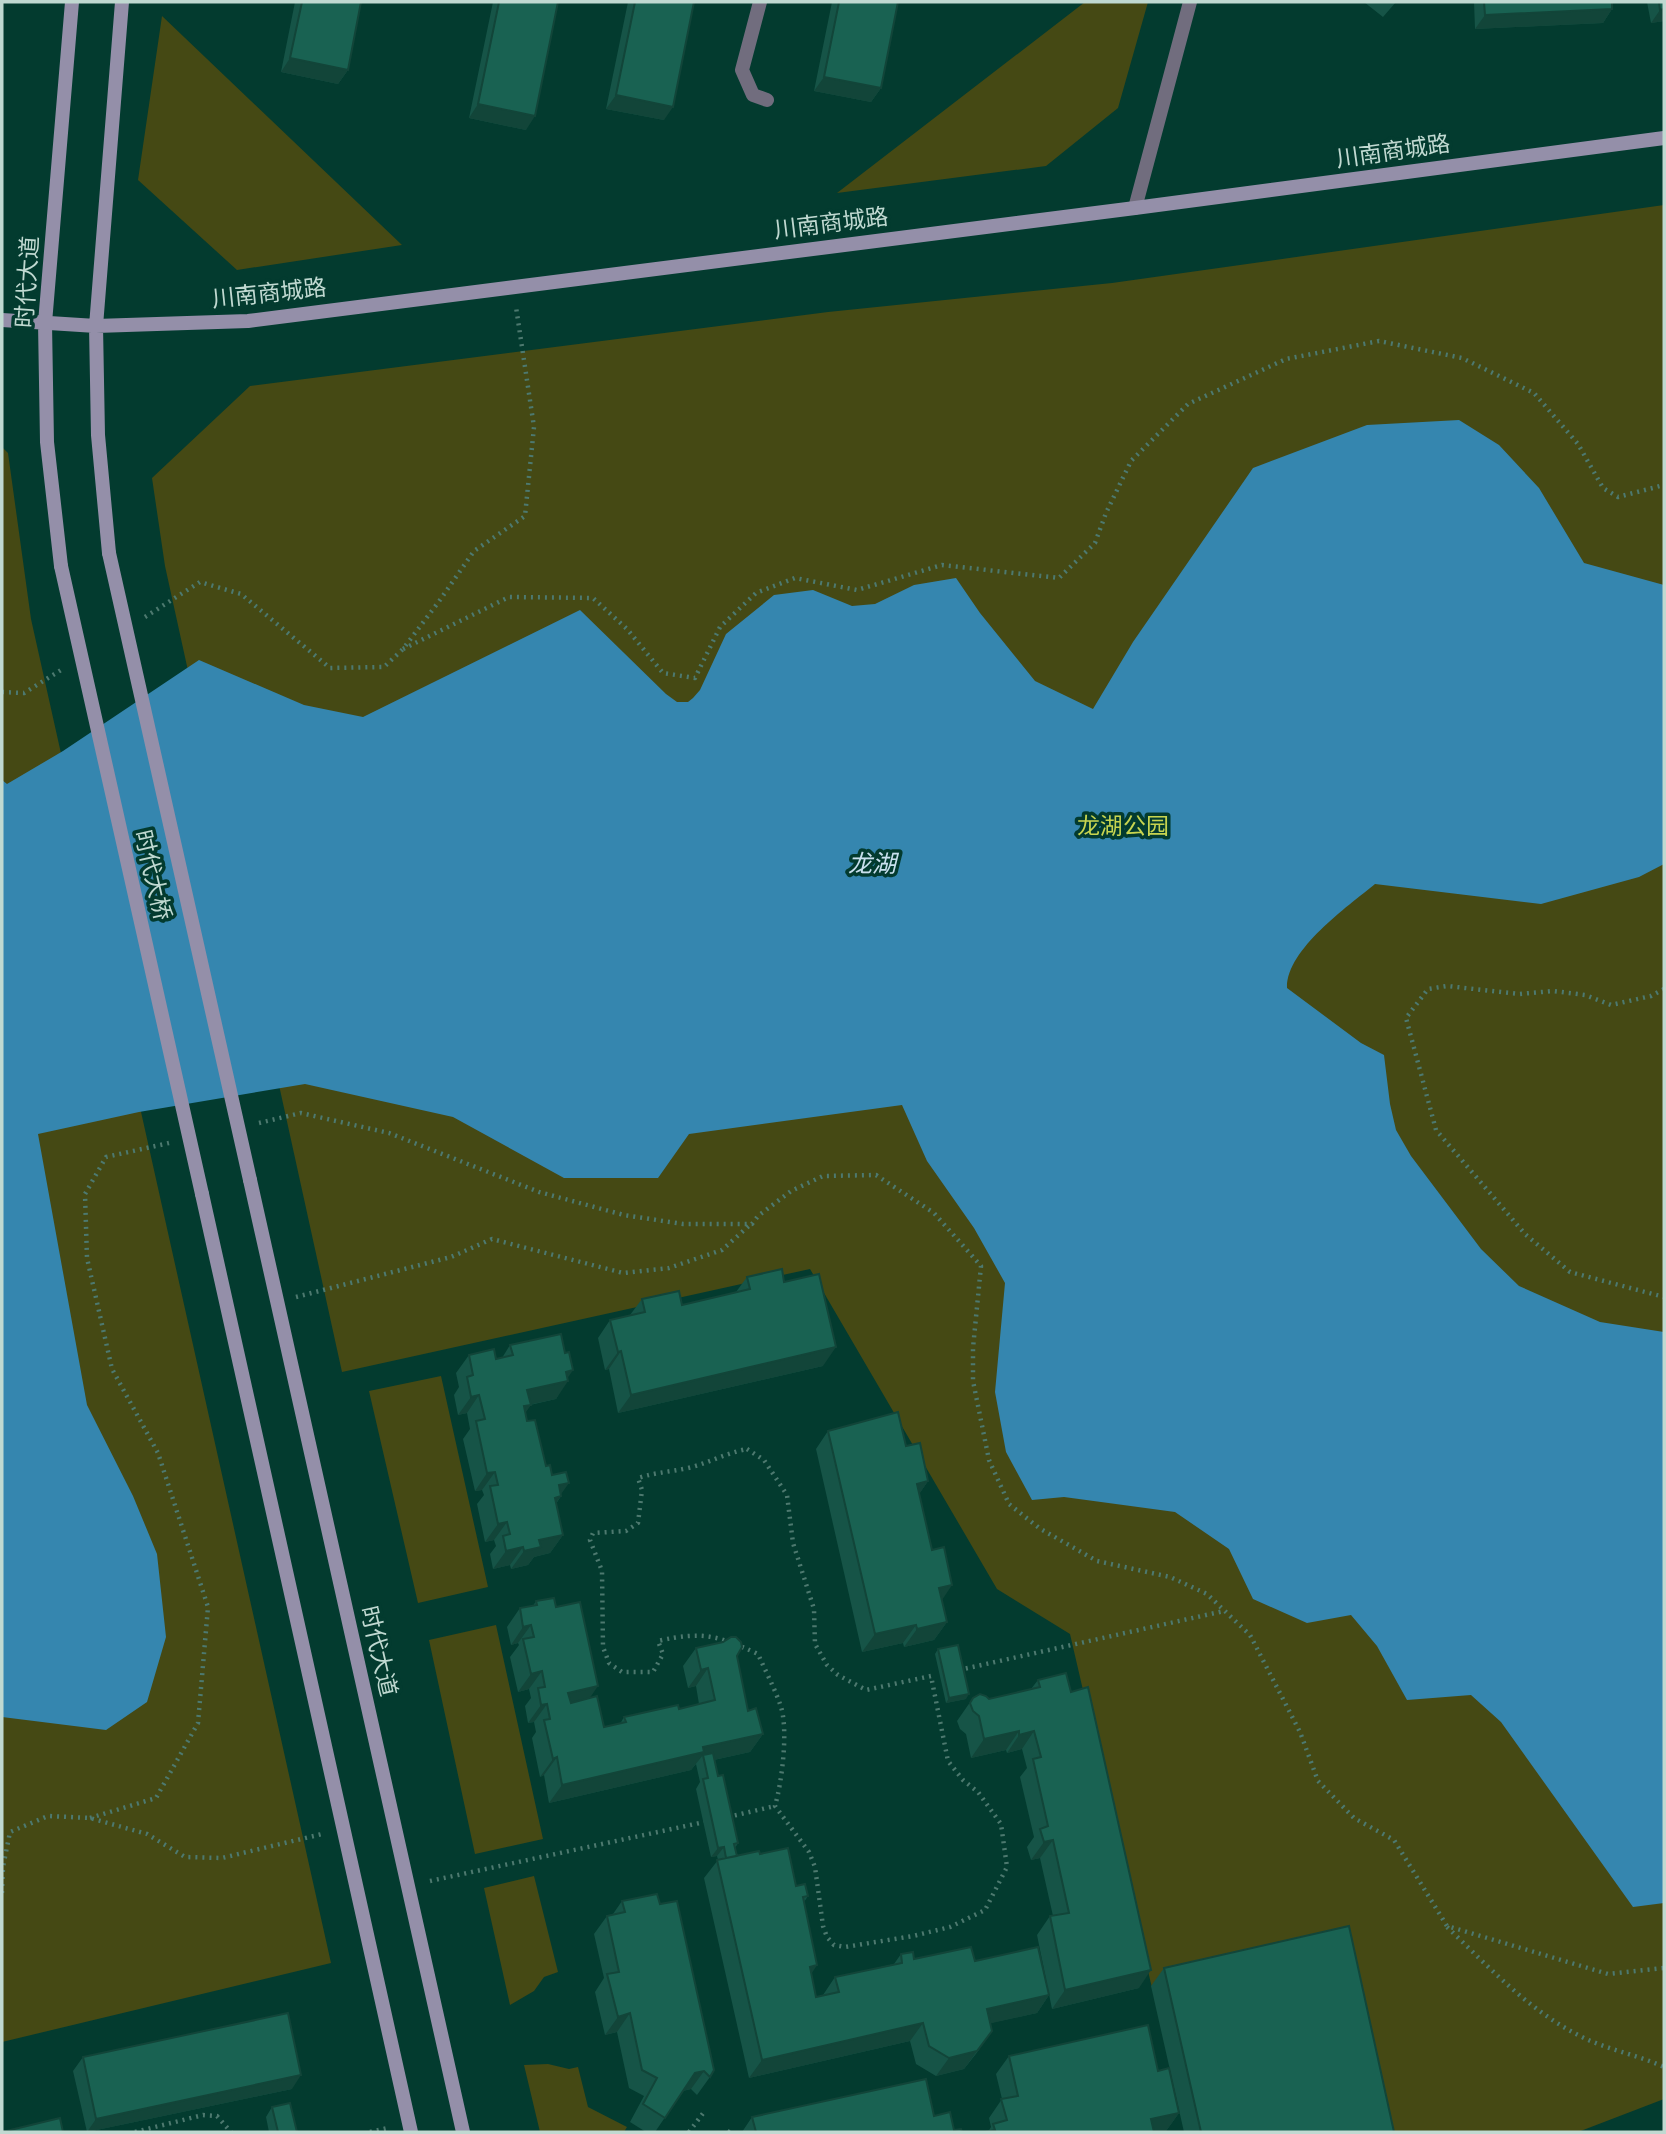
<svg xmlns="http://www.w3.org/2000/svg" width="1666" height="2134" font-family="'Golos Text','Noto Sans SC',sans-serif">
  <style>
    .green { fill: #454914 }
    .water { fill: #3586af }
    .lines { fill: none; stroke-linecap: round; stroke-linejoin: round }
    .path { stroke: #4d796f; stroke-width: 4.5; stroke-dasharray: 2 5; stroke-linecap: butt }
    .lane { stroke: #716d7e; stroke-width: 14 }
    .street { stroke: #716d7e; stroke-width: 14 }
    .secondary { stroke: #948fa9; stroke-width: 14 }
    .secondary-bridge { stroke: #948fa9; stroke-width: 14 }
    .wall { fill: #165447 }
    .shaded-wall { fill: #124539 }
    .building { fill: #196252; stroke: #124539; stroke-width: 2 }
    .labels { text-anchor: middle; stroke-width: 7; stroke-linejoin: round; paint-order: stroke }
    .street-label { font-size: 23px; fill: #c0d9d1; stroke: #033b2f }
    .park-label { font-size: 23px; fill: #c8d550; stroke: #033b2f }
    .water-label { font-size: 24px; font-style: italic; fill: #c9e0ee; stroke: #033b2f }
  </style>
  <rect width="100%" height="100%" fill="#033b2f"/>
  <!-- green -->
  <path class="green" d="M 1085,2 L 1148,2 L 1118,108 L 1046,166 L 837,193 Z
    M 162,16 L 402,245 L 237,270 L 138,180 Z
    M 1664,205 L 1664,2099 L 1578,2132 L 1377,2132 L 1152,1988 L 1070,1634 L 997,1589 L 810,1269 L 342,1372 L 165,566 L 152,478 L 250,386 L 828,312 L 1112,283 Z
    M 2,447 L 8,453 L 31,619 L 331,1963 L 2,2042 Z
    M 441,1376 L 488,1587 L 418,1603 L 369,1391 Z
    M 496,1625 L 543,1839 L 475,1854 L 429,1640 Z
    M 534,1876 L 558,1972 L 544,1977 L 534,1991 L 510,2005 L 484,1888 Z
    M 548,2064 L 569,2069 L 578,2067 L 588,2107 L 627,2127 L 624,2132 L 540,2132 L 524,2065 Z"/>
  <!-- water -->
  <path class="water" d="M 1459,420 L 1499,445 L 1539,488 L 1584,563 L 1664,585 L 1664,864 L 1639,877 L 1541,904 L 1375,884 C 1347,907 1286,950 1287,988 L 1361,1043 L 1384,1055 L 1390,1104 L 1396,1130 L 1411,1156 L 1481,1249 L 1519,1286 L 1600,1322 L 1664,1332 L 1664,1903 L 1633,1907 L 1501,1722 L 1471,1695 L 1407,1700 L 1377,1646 L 1351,1615 L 1307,1623 L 1253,1599 L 1229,1549 L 1175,1512 L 1064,1497 L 1032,1500 L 1006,1452 L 995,1392 L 1005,1283 L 974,1228 L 927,1161 L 902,1105 L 689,1134 L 658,1178 L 564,1178 L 453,1117 L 305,1084 L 139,1112 L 38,1134 L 87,1405 L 133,1496 L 157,1554 L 166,1637 L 147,1702 L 106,1730 L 2,1717 L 2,780 L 7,784 L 63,751 L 199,660 L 304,705 L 363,717 L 580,610 L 666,694 L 677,702 L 688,702 L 693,698 L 700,690 L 726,634 L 774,595 L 813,590 L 852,606 L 875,604 L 914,585 L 956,578 L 980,613 L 1035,681 L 1093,709 L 1133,642 L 1253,468 L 1367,425 Z"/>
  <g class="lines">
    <!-- path -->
    <path class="path" d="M 145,617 L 200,582 L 241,594 L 330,668 L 384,667 L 403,649 L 440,600 L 474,551 L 525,516 L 534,427 L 516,307
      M 403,649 L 509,597 L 593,598 L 627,629 L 663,673 L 695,678 L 720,627 L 756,593 L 795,578 L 857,590 L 942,565 L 1059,578 L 1095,543 L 1106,513 L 1131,461 L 1188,404 L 1286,359 L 1379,341 L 1462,358 L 1534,393 L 1578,444 L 1603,488 L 1618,497 L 1664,485
      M 2,692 L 24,693 L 61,670
      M 1664,989 L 1651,996 L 1611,1005 L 1585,995 L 1553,991 L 1520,994 L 1447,986 L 1428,989 L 1406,1018 L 1436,1130 L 1525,1234 L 1570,1272 L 1664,1297
      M 259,1123 L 301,1113 L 389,1133 L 539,1192 L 624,1215 L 683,1224 L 752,1224 L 758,1216 L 791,1191 L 823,1176 L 876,1175 L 934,1213 L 981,1266 L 973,1348 L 973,1381 L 989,1460 L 1009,1504 L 1039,1528 L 1097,1561 L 1170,1577 L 1207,1594 L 1250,1635 L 1300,1732 L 1318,1781 L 1354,1818 L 1394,1840 L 1447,1926 L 1608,1974 L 1664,1968
      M 296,1297 L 451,1257 L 492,1239 L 623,1273 L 669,1268 L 722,1250 L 751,1224
      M 747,1449 L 764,1460 L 787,1495 L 793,1543 L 814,1609 L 815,1644 L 827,1665 L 838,1675 L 866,1690 L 931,1676 L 948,1761 L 963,1780 L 978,1792 L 1001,1824 L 1007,1867 L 985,1910 L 950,1927 L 913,1936 L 845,1947 L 834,1945 L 827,1937 L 823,1926 L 815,1867 L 809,1852 L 775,1806 C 782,1782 789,1727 780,1704 C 774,1687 765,1670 758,1654 C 717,1635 702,1631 658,1641 L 663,1654 L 653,1672 L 622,1672 L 609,1663 L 603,1647 L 602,1571 L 590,1540 L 593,1533 L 626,1531 L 638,1523 L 642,1490 L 638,1478 C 657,1472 670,1472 688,1468 C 709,1463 726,1453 747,1449 Z
      M 959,1670 L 1224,1611
      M 728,1817 L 775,1806
      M 90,1818 L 156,1798 L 198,1723 L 208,1607 L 158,1453 L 112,1369 L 87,1258 L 85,1194 L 106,1157 L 169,1143
      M 430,1881 L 709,1821
      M 2,1893 L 3,1867 L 10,1832 L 48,1816 L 90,1818 L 147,1834 L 185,1857 L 222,1858 L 322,1834
      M 1447,1927 C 1490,1968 1530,2012 1584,2038 C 1609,2050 1638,2055 1664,2067
      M 135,2132 L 203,2115 L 217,2116 L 231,2132
      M 370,2132 L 388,2128
      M 689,2132 L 704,2112
      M 729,2132 L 731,2130"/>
    <!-- lane -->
    <path class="lane" d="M 760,2 L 742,70 L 753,95 L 767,100"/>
    <!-- street -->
    <path class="street" d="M 1135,208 L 1190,2"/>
    <!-- secondary -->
    <path class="secondary" d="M 2,320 L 96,326 L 248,321 L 1135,208 L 1664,138
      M 109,553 L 98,435 L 96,326 L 122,2
      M 61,566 L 47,442 L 45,323 L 72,2
      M 250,1180 L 463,2132
      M 202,1194 L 411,2132"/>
    <!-- secondary-bridge -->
    <path class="secondary-bridge" d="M 109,553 L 250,1180
      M 61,566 L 202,1194"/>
  </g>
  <!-- wall -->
  <path class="wall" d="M 295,2 L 361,2 L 348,70 L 338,84 L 281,72 Z
    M 493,2 L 558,2 L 526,130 L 469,118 Z
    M 628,2 L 694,2 L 664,120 L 606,109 Z
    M 832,2 L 898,2 L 881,88 L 871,102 L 814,91 Z
    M 1364,2 L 1396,2 L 1383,17 Z
    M 1474,2 L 1612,2 L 1612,9 L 1603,23 L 1475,29 Z
    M 1647,2 L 1664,2 L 1664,21 L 1651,23 Z
    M 747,1277 L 784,1282 L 823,1366 L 618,1413 L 609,1369 L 605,1370 L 598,1338 L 610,1320 L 630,1315 L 642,1299 L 682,1305 L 736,1292 Z
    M 510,1345 L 568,1378 L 556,1399 L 530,1405 L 525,1413 L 527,1421 L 546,1466 L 552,1475 L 561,1494 L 561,1496 L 556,1504 L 563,1535 L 550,1553 L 534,1557 L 528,1565 L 511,1569 L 510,1565 L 493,1569 L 490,1554 L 496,1546 L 494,1540 L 485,1542 L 477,1504 L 484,1495 L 482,1490 L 475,1491 L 463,1439 L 470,1429 L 467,1413 L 458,1415 L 454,1395 L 459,1387 L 456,1373 L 469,1355 L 496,1359 L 502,1358 Z
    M 828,1431 L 906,1446 L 928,1481 L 919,1494 L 947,1622 L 934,1640 L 904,1647 L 903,1643 L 862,1652 L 816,1449 Z
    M 536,1601 L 556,1607 L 590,1698 L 604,1727 L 620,1724 L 624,1717 L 679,1709 L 699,1704 L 696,1686 L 688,1688 L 683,1666 L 696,1648 L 737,1656 L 748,1711 L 763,1734 L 750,1752 L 714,1760 L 718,1776 L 738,1843 L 735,1848 L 737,1856 L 760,1854 L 808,1896 L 804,1902 L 811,1974 L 816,1997 L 823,1995 L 835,1977 L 894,1964 L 901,1954 L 914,1959 L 975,1961 L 1049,1995 L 1037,2013 L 990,2023 L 979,2050 L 964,2069 L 936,2076 L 916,2064 L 910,2041 L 749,2078 L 704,1878 L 718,1860 L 717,1856 L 711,1857 L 696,1789 L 700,1782 L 696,1764 L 691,1770 L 549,1803 L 544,1775 L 540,1777 L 532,1738 L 536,1732 L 534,1722 L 528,1723 L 525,1706 L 531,1698 L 529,1689 L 518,1692 L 510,1657 L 519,1645 L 518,1643 L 511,1645 L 507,1627 L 520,1608 L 533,1606 Z
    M 938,1649 L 966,1699 L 946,1703 L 935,1654 Z
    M 1038,1680 L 1139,1988 L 1052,2009 L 1037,1935 L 1050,1916 L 1053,1916 L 1040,1858 L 1031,1860 L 1027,1847 L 1034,1837 L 1020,1777 L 1027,1768 L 1022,1749 L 1007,1753 L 1006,1750 L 971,1758 L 966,1734 L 960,1729 L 957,1721 L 973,1698 L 989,1699 L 1031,1689 Z
    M 622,1901 L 660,1904 L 710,2077 L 697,2095 L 691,2089 L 683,2091 L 655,2132 L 646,2132 L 630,2122 L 644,2096 L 629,2088 L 617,2032 L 605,2035 L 595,1992 L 604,1978 L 594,1934 L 607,1916 L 613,1914 Z
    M 1164,1968 L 1394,2132 L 1184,2132 L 1151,1986 Z
    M 1009,2056 L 1158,2071 L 1179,2113 L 1166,2131 L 1160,2132 L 984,2132 L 988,2132 L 991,2127 L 989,2118 L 1002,2099 L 996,2074 Z
    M 83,2057 L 292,2089 L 87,2132 L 73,2071 Z
    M 272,2107 L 297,2132 L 269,2132 L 266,2117 Z
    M 934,2116 L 954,2130 L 962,2132 L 742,2132 L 752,2117 Z"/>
  <!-- shaded-wall -->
  <path class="shaded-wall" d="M 1612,9 L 1603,23 L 1475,29 L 1485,15 Z
    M 1664,9 L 1664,21 L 1651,23 L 1660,10 Z
    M 290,58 L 348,70 L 338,84 L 281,72 Z
    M 824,77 L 881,88 L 871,102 L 814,91 Z
    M 616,95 L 673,107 L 664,120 L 606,109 Z
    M 478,104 L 535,116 L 526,130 L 469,118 Z
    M 836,1347 L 823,1366 L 618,1413 L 631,1395 Z
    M 621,1351 L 609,1369 L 605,1370 L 618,1352 Z
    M 573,1370 L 565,1382 L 568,1381 L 556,1399 L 514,1408 L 527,1390 L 566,1372 Z
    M 479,1395 L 467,1413 L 458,1415 L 471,1397 Z
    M 531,1405 L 518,1423 L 524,1406 Z
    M 495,1472 L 482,1490 L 475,1491 L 487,1473 Z
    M 928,1481 L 916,1499 L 917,1484 Z
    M 569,1483 L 559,1497 L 561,1496 L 548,1514 L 559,1485 Z
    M 507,1522 L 494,1540 L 485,1542 L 498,1524 Z
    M 563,1535 L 550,1553 L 534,1557 L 528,1565 L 511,1569 L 524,1551 L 539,1540 Z
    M 523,1547 L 510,1565 L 493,1569 L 506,1551 Z
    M 952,1585 L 940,1603 L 939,1588 Z
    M 947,1622 L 934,1640 L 904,1647 L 917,1629 Z
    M 531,1625 L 518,1643 L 511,1645 L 523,1627 Z
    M 916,1625 L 903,1643 L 862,1652 L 875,1634 Z
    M 708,1668 L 696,1686 L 688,1688 L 701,1670 Z
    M 542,1671 L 529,1689 L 518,1692 L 531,1674 Z
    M 598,1686 L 585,1705 L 556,1711 L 568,1693 Z
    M 969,1694 L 966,1699 L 946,1703 L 949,1698 Z
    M 547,1704 L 534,1722 L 528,1723 L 541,1705 Z
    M 1019,1731 L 1006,1750 L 971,1758 L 984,1739 Z
    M 1034,1731 L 1022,1749 L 1007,1753 L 1019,1735 Z
    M 763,1734 L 750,1752 L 704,1762 L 703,1755 L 691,1770 L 549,1803 L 562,1785 L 703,1747 Z
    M 557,1757 L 544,1775 L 540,1777 L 553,1759 Z
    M 1053,1840 L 1040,1858 L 1031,1860 L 1044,1842 Z
    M 724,1847 L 717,1856 L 711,1857 L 718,1848 Z
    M 817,1965 L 805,1984 L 810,1967 Z
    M 1151,1970 L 1139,1988 L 1052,2009 L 1065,1990 Z
    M 1049,1995 L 1037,2013 L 974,2027 L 987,2009 Z
    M 630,2013 L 617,2032 L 605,2035 L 618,2017 Z
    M 923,2023 L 910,2041 L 749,2078 L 762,2060 Z
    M 992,2031 L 964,2069 L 936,2076 L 949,2058 Z
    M 704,2071 L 691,2089 L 682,2091 L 695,2073 Z
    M 301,2075 L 292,2089 L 87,2132 L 96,2119 Z
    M 1179,2113 L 1166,2131 L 1160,2132 L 1142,2132 L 1151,2119 Z"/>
  <!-- building -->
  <path class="building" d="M 302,2 L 361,2 L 348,70 L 290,58 Z
    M 499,2 L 558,2 L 535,116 L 478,104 Z
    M 635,2 L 694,2 L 673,107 L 616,95 Z
    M 839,2 L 898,2 L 881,88 L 824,77 Z
    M 1484,2 L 1612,2 L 1612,9 L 1485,15 Z
    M 1659,2 L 1664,2 L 1664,9 L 1660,10 Z
    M 782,1269 L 784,1282 L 819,1274 L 836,1347 L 631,1395 L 621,1351 L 618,1352 L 610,1320 L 645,1312 L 642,1299 L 679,1291 L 682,1305 L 750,1289 L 747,1277 Z
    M 561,1334 L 565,1353 L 569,1352 L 573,1370 L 566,1372 L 568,1381 L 527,1390 L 531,1405 L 524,1406 L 527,1421 L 535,1420 L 546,1466 L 550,1465 L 552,1475 L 566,1472 L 569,1483 L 559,1485 L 561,1496 L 555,1498 L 563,1535 L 539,1540 L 541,1547 L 524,1551 L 523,1547 L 506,1551 L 503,1536 L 510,1534 L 507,1522 L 498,1524 L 490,1486 L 498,1485 L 495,1472 L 487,1473 L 476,1421 L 485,1419 L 479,1395 L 471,1397 L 467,1377 L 473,1375 L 469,1355 L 494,1349 L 496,1359 L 513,1355 L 510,1345 Z
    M 898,1412 L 906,1446 L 920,1443 L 928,1481 L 917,1484 L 932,1550 L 944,1547 L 952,1585 L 939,1588 L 947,1622 L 917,1629 L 916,1625 L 875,1634 L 828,1431 Z
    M 554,1598 L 556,1607 L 580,1602 L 598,1686 L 568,1693 L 571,1703 L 597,1696 L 604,1727 L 626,1722 L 624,1717 L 678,1705 L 679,1709 L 715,1700 L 708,1668 L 701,1670 L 696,1648 L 723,1642 L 731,1637 L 736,1637 L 741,1642 L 742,1647 L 737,1656 L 748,1711 L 756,1708 L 763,1734 L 703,1747 L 704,1752 L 562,1785 L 557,1757 L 553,1759 L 544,1720 L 550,1719 L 547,1704 L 541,1705 L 538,1688 L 545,1687 L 542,1671 L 531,1674 L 523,1639 L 534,1637 L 531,1625 L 523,1627 L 520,1608 L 537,1605 L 536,1601 Z
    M 958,1645 L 969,1694 L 949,1698 L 938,1649 Z
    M 1066,1673 L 1071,1692 L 1088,1687 L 1151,1970 L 1065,1990 L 1050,1916 L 1069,1913 L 1053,1840 L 1044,1842 L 1040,1829 L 1048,1826 L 1033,1759 L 1041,1757 L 1034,1731 L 1019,1735 L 1019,1731 L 984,1739 L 979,1716 L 973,1711 L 970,1703 L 973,1698 L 980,1694 L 986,1696 L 989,1699 L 1040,1687 L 1038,1680 Z
    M 713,1753 L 718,1776 L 723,1775 L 738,1843 L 734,1844 L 737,1856 L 726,1858 L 724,1847 L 718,1848 L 703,1779 L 708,1778 L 703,1755 Z
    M 788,1848 L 796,1886 L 805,1884 L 808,1896 L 803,1897 L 817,1965 L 810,1967 L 816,1997 L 839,1992 L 835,1977 L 902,1963 L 901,1954 L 913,1952 L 914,1959 L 971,1947 L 975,1961 L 1038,1947 L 1049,1995 L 987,2009 L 992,2031 L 977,2051 L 949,2058 L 929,2046 L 923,2023 L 762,2060 L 717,1860 L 759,1851 L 760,1854 Z
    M 657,1894 L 660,1904 L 677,1901 L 714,2070 L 710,2077 L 704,2071 L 695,2073 L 665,2118 L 643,2104 L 657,2078 L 642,2070 L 630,2013 L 618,2017 L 607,1974 L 619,1972 L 607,1916 L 625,1912 L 622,1901 Z
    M 1349,1926 L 1394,2132 L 1201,2132 L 1164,1968 Z
    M 288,2013 L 301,2075 L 96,2119 L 83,2057 Z
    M 1148,2025 L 1158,2071 L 1169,2068 L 1179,2113 L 1151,2119 L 1154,2132 L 985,2132 L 995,2130 L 993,2124 L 1007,2120 L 1001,2099 L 1018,2096 L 1009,2056 Z
    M 926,2079 L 934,2116 L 950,2112 L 954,2130 L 961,2129 L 962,2132 L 756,2132 L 752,2117 Z
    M 290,2103 L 297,2132 L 278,2132 L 272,2107 Z
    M 60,2118 L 63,2132 L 2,2132 Z"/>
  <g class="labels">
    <!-- street labels -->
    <g class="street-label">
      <text transform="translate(1393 151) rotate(-8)" y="8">川南商城路</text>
      <text transform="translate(831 223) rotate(-7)" y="8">川南商城路</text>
      <text transform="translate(27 282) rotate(-86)" y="8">时代大道</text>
      <text transform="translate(269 293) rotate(-6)" y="8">川南商城路</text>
      <text transform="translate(153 875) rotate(77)" y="8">时代大桥</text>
      <text transform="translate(379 1651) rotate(77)" y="8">时代大道</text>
    </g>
    <!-- park labels -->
    <g class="park-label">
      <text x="1123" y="834">龙湖公园</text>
    </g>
    <!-- water labels -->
    <g class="water-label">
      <text x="872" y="872">龙湖</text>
    </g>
  </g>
  <!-- border -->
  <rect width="1666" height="2134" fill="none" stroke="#c0d9d1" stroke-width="7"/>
</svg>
